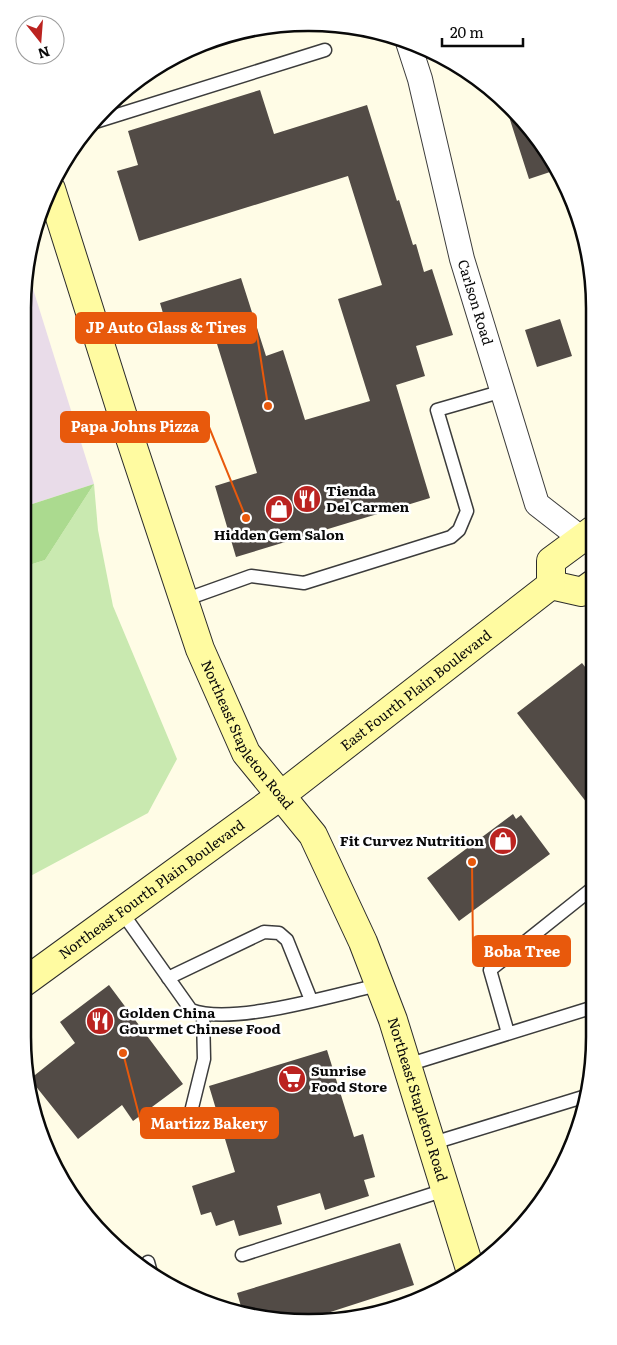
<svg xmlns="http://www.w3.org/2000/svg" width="617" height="1345" font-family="Literata,serif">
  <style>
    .industrial { fill: #e9dce9 }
    .green { fill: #c9e9b0 }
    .forest { fill: #abda8f }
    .building { fill: #524b46 }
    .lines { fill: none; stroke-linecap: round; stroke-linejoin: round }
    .lane-casing { stroke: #3c3c3c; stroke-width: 15 }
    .street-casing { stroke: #3c3c3c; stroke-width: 26 }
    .secondary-casing { stroke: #2b2b2b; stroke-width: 30 }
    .lane { stroke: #fff; stroke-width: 12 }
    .street { stroke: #fff; stroke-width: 24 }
    .secondary { stroke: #fffba1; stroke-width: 28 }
    .labels { text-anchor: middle; stroke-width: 5; stroke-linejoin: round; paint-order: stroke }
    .street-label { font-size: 14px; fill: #090909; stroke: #fff }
    .poi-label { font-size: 14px; font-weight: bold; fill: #090909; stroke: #fff; text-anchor: start }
    .rim { fill: none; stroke: #090909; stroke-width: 2.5 }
    .leader { fill: none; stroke: #e8590c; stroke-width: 2 }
    .callout-dot { fill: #e8590c; stroke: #fff; stroke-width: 2 }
    .callout { fill: #e8590c; stroke: #e8590c; stroke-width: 2 }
    .callout-label { font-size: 15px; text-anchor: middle; font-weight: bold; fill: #fff }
  </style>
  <rect width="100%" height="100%" fill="#fffce6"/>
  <!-- industrial -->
  <path class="industrial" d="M 29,276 L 94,484 L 23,507 L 23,308 Z"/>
  <!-- green -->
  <path class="green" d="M 94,484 L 98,530 L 113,606 L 177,759 L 148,813 L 23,880 L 23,567 L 45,560 Z"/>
  <!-- forest -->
  <path class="forest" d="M 94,484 L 45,560 L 23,567 L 23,507 Z"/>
  <!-- building -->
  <path class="building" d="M 260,90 L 274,134 L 367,105 L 397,201 L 399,200 L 413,245 L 416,244 L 424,272 L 432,269 L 453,335 L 416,346 L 425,376 L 396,385 L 430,498 L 236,557 L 215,486 L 257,473 L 213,331 L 172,344 L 160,303 L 241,278 L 266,356 L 283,350 L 305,420 L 370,401 L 338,299 L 382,285 L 348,176 L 139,241 L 117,171 L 138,165 L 128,131 Z
    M 505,104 L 535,134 L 556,170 L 529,179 Z
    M 560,319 L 572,356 L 537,367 L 525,330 Z
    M 582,663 L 593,677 L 594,812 L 517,713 Z
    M 513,814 L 516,819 L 521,815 L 550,854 L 459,921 L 427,878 Z
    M 109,985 L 183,1084 L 133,1121 L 122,1105 L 78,1139 L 30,1079 L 75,1043 L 60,1022 Z
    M 327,1050 L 354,1137 L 363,1134 L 375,1177 L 364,1180 L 369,1196 L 325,1210 L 320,1193 L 277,1206 L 282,1224 L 239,1236 L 234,1220 L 216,1226 L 211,1212 L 201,1215 L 192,1186 L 235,1172 L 209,1086 Z
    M 400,1243 L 414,1285 L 315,1317 L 253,1317 L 243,1313 L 237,1293 Z"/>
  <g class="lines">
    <defs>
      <path id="lane" d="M 95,122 L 325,50
        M 184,600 L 251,576 L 304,583 L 451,537 L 459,530 L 467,511 L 437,410 L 503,391
        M 121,911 L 191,1010 C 232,1026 333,995 379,985
        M 168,978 L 264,932 L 279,933 L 287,940 L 311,1000
        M 508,1033 L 490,970 L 594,887
        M 407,1065 L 594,1007
        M 188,1124 L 204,1059 L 203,1015
        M 430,1144 L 583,1097
        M 242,1255 L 445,1190
        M 148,1262 L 151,1273"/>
      <g id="street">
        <path id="s1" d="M 408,42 L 420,79 L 462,259 L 537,504 L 582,539"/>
      </g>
      <g id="secondary">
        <path id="s2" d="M 51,189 L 126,426 L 200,649 L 246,753 L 313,835 L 363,942 L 393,1020 L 470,1269"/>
        <path d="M 551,585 L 551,561 L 593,530"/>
        <path d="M 551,585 L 582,592 L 593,584"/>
        <path id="s3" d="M 23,983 L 280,796 L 551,585"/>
      </g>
    </defs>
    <!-- lane casing -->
    <use href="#lane" class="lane-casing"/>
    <!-- street casing -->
    <use href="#street" class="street-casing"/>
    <!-- secondary casing -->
    <use href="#secondary" class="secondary-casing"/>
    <!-- lane -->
    <use href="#lane" class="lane"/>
    <!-- street -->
    <use href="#street" class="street"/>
    <!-- secondary -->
    <use href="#secondary" class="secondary"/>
  </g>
  <!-- icons -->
  <defs>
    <symbol id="restaurant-disc" viewBox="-11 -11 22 22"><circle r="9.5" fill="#bb2320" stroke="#fff"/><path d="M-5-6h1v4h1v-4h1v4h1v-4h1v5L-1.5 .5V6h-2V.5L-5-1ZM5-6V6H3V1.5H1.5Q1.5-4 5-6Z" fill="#fff"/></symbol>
    <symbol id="shop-disc" viewBox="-11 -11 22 22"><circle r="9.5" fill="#bb2320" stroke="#fff"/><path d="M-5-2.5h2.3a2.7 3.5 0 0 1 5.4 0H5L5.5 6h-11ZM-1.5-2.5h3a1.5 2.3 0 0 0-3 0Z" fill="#fff"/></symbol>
    <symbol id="supermarket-disc" viewBox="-11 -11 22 22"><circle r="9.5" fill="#bb2320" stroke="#fff"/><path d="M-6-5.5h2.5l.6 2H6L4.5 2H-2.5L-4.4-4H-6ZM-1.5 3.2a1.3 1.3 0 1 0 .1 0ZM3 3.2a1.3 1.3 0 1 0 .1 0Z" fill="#fff"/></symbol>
  </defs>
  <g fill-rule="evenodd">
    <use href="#restaurant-disc" x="291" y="483" width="32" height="32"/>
    <use href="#shop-disc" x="263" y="493" width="32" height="32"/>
    <use href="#shop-disc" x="487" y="825" width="32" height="32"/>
    <use href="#restaurant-disc" x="84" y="1005" width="32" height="32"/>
    <use href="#supermarket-disc" x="276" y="1063" width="32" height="32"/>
  </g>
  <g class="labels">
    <!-- street labels -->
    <g class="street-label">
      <text dy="5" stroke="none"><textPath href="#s1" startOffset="269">Carlson Road</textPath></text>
      <text dy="5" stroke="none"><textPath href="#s3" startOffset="490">East Fourth Plain Boulevard</textPath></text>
      <text dy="5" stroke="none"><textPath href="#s2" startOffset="582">Northeast Stapleton Road</textPath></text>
      <text dy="5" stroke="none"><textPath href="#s3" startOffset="159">Northeast Fourth Plain Boulevard</textPath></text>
      <text dy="5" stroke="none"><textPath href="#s2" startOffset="988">Northeast Stapleton Road</textPath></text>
    </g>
    <!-- poi labels -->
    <g class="poi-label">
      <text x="326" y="496">Tienda<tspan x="326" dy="16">Del Carmen</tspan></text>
      <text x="279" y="540" text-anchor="middle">Hidden Gem Salon</text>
      <text x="484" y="846" text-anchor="end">Fit Curvez Nutrition</text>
      <text x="119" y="1018">Golden China<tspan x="119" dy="16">Gourmet Chinese Food</tspan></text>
      <text x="311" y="1076">Sunrise<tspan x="311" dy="16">Food Store</tspan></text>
    </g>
  </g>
  <!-- crop -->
  <path d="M0 0H617V1345H0ZM308 31H309A277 277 0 0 1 586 308V1037A277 277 0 0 1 309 1314H308A277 277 0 0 1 31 1037V308A277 277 0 0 1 308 31Z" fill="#fff" fill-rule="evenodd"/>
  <path class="rim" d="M308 31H309A277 277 0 0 1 586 308V1037A277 277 0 0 1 309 1314H308A277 277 0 0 1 31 1037V308A277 277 0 0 1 308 31Z"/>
  <!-- callouts -->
  <path class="leader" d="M268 406L256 328M246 518L209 427M472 862L473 951M123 1053L141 1123"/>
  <g class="callout-dot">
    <circle cx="268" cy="406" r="5"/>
    <circle cx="246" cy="518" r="5"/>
    <circle cx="472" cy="862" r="5"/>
    <circle cx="123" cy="1053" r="5"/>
  </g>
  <g class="callout">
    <rect x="76" y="313" width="180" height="30" rx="5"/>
    <rect x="61" y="412" width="148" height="30" rx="5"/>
    <rect x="473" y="936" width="97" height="30" rx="5"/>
    <rect x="141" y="1108" width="137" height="30" rx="5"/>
  </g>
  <g class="callout-label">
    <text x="166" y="333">JP Auto Glass &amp; Tires</text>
    <text x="135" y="432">Papa Johns Pizza</text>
    <text x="522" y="957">Boba Tree</text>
    <text x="209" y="1129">Martizz Bakery</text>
  </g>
  <!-- north arrow -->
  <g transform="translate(40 40) rotate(163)"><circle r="24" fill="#ffffff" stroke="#9d9d9d"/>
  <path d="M0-4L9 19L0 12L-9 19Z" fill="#bb2320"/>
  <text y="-8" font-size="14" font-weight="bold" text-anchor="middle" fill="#090909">N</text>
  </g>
  <!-- scale -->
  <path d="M442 38v8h81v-8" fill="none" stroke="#090909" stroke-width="2.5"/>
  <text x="450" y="38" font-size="15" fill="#090909" stroke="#ffffff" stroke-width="4" paint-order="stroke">20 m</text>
</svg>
